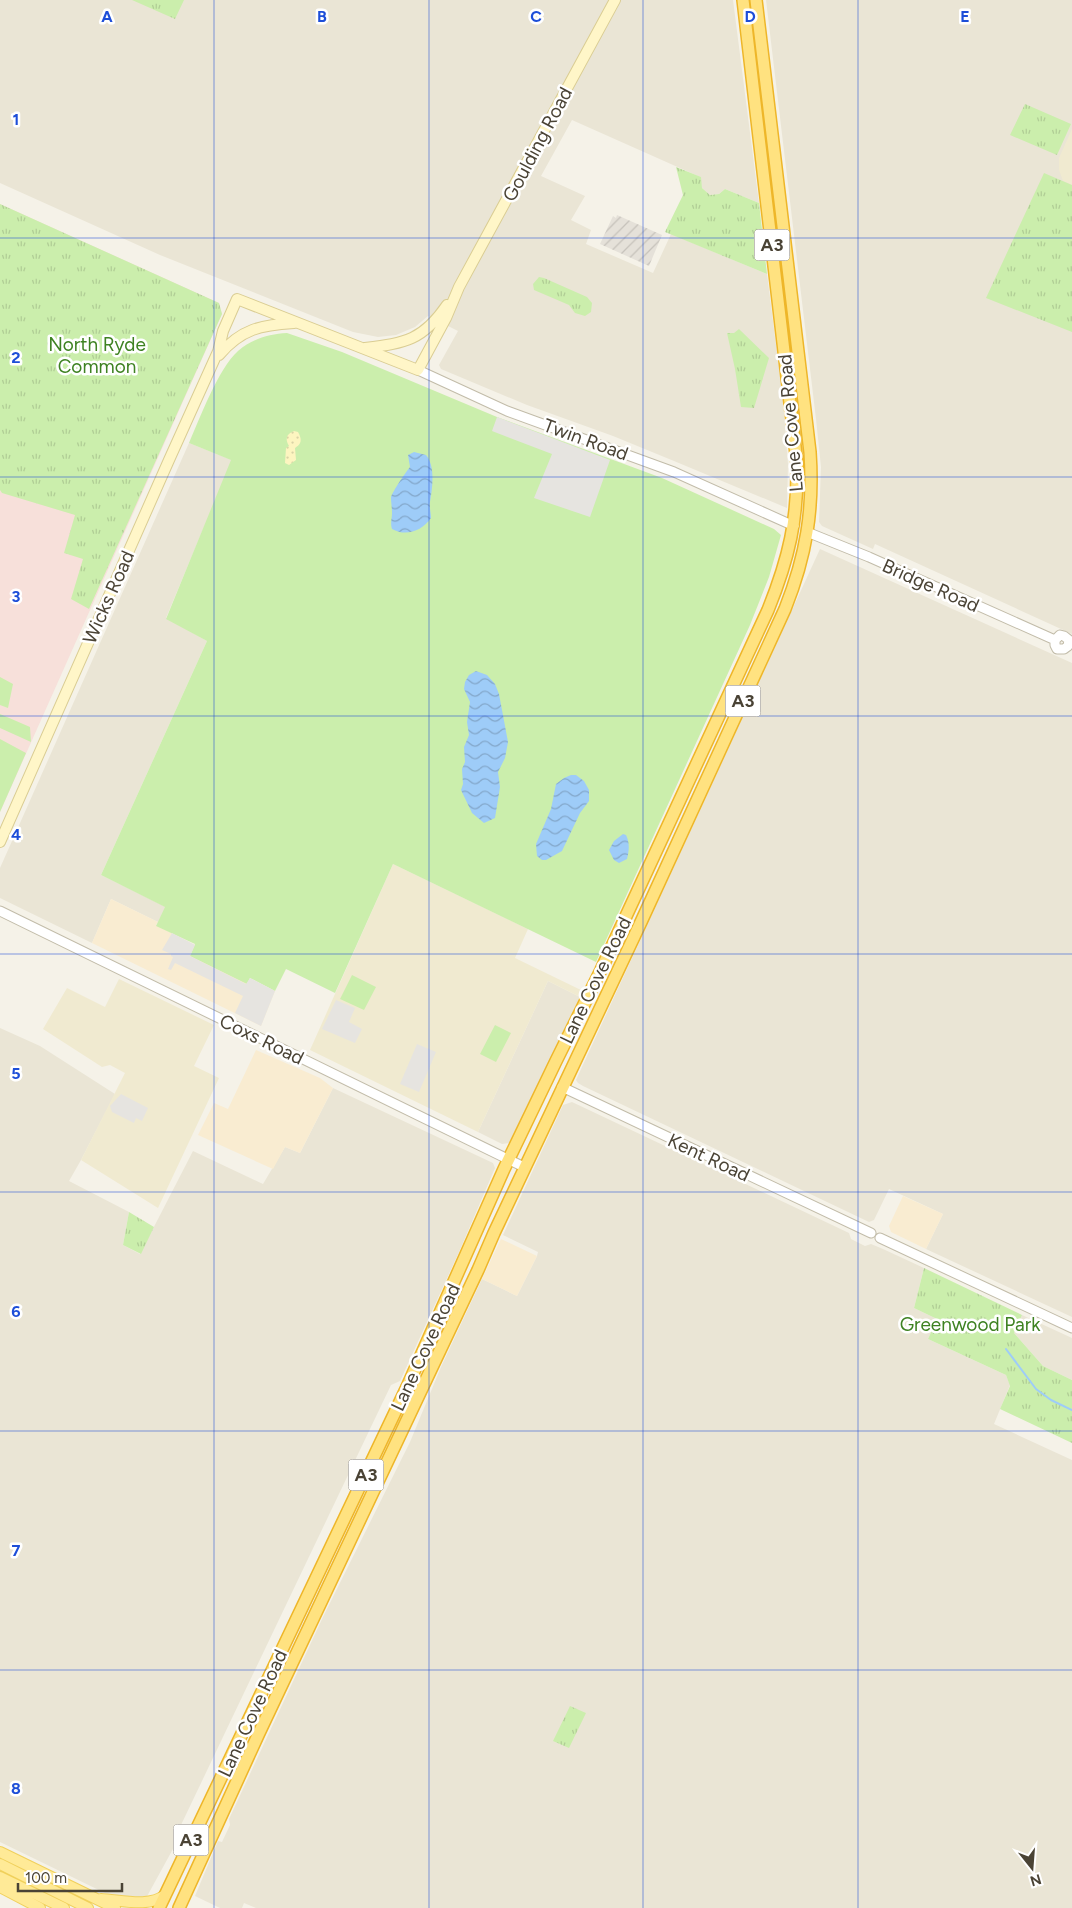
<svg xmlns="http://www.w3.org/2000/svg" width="1072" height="1908" font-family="Figtree,sans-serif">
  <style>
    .residential { fill: #eae5d5 }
    .commercial { fill: #f9ecd1 }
    .industrial { fill: url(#industrial-furrows) }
    .education { fill: #f0ead0 }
    .medical { fill: #f7e0da }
    .grass { fill: #cbeeac }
    .sand { fill: url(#sand-dots) }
    .park { fill: url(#park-tufts) }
    .parking { fill: #e6e4e0 }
    .water { fill: url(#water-waves) }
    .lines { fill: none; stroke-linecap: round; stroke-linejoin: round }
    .stream { stroke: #9eccf8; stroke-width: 2 }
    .tertiary-casing { stroke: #c2bca9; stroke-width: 11 }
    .secondary-casing { stroke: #dacd93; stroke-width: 12 }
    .primary-casing { stroke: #f0d05b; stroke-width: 12 }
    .trunk-casing { stroke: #eeb629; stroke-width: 14 }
    .tertiary { stroke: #fff; stroke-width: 9 }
    .secondary { stroke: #fff6c8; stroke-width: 10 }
    .primary { stroke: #ffea97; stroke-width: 10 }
    .trunk { stroke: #ffe280; stroke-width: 11 }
    .grid { fill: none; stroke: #1d4ed8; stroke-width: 1; stroke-opacity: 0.55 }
    .labels { text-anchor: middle; stroke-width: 5; stroke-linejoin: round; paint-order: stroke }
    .shield { fill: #fff; stroke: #807b72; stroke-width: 1 }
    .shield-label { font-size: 18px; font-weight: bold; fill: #4a4335 }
    .street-label { font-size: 19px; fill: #4a4335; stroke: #fff }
    .park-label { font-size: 19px; fill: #3e8222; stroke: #fff }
    .grid-label { font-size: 16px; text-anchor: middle; font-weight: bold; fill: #1d4ed8; stroke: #fff; stroke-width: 5; stroke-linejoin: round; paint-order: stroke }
  </style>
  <defs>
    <pattern id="industrial-furrows" width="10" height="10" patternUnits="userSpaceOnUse" patternTransform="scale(1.25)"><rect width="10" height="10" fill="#e5e1d9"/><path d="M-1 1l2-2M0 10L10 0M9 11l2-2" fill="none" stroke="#c6c2bb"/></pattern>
    <pattern id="sand-dots" width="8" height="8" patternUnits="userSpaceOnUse" patternTransform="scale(1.25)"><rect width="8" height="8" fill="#fdf5c0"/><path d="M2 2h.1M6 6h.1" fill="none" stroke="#dad3a6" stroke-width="1.8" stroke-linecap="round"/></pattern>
    <pattern id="park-tufts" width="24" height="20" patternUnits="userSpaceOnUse" patternTransform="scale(1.25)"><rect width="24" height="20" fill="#cbeeac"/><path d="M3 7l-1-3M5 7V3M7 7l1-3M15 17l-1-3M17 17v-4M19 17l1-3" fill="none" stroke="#b0cd95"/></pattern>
    <pattern id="water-waves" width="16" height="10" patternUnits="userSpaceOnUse" patternTransform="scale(1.25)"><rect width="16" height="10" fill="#9eccf8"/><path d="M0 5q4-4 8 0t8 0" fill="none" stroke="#83a7ca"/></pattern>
  </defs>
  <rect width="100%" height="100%" fill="#f5f2e8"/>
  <!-- residential -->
  <path class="residential" d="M 0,0 L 733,0 L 759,203 L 725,189 L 719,194 L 710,195 L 702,188 L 700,177 L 572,120 L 541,176 L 585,196 L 571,220 L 591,230 L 586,244 L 653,273 L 671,234 L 767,274 L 783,400 L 788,464 L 787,508 L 674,461 L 613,436 L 527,405 L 441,369 L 439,365 L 458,331 L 428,316 L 415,327 L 396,335 L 378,337 L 353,332 L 160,255 L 0,183 Z
    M 766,0 L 1072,0 L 1072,634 L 875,544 L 873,549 L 822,526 L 819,522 L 821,467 L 816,419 Z
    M 189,443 L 232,460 L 166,618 L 207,641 L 101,875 L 166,907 L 158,922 L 111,899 L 92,943 L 0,898 L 0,868 Z
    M 820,549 L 1072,663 L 1072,1317 L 926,1249 L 943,1214 L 889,1189 L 874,1220 L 869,1222 L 583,1086 L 578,1083 L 576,1080 Z
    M 548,981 L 580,997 L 509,1143 L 502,1144 L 478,1132 Z
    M 0,1028 L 40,1046 L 115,1094 L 81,1160 L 69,1181 L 129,1212 L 123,1245 L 140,1254 L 193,1151 L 263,1184 L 285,1147 L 300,1153 L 333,1088 L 493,1163 L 495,1168 L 459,1252 L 400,1381 L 391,1385 L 181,1825 L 185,1827 L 145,1900 L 107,1894 L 0,1842 Z
    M 572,1102 L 849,1233 L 851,1239 L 865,1246 L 871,1244 L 883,1249 L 924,1268 L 914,1308 L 937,1319 L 928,1339 L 1006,1375 L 1010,1385 L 994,1424 L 1072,1460 L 1072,1908 L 256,1908 L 244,1903 L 242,1908 L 220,1908 L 195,1896 L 218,1841 L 222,1842 L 230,1825 L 229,1819 L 323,1617 L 410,1442 L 441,1367 L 482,1279 L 517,1296 L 537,1256 L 538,1252 L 503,1235 L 563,1105 Z
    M 1022,1315 L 1072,1338 L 1072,1380 L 1043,1366 L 1014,1333 Z"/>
  <!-- commercial -->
  <path class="commercial" d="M 111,899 L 158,922 L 156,925 L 195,945 L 190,955 L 275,991 L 261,1026 L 92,943 Z
    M 256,1050 L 320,1078 L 333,1088 L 300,1153 L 285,1147 L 273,1169 L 198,1135 L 214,1103 L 228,1109 Z
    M 903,1196 L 943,1214 L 926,1249 L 891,1232 L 889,1226 Z
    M 501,1239 L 537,1256 L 517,1296 L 482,1279 Z"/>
  <!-- industrial -->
  <path class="industrial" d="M 617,215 L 662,235 L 649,266 L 600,244 L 613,216 L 616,218 Z"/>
  <!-- education -->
  <path class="education" d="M 1072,129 L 1072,185 L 1063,181 L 1059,170 L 1059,158 Z
    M 393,864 L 528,929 L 515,958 L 583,991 L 580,997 L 548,981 L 478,1132 L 310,1050 Z
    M 119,979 L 214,1025 L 194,1066 L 219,1078 L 158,1208 L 81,1160 L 125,1073 L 110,1065 L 102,1067 L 43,1029 L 67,988 L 105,1007 Z"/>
  <!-- medical -->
  <path class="medical" d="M 0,204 L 219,303 L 222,314 L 0,812 Z"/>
  <!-- grass -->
  <path class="grass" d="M 287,333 L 342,352 L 497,417 L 662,478 L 774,529 L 781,535 L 769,577 L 750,625 L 596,962 L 393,864 L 335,993 L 286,969 L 275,991 L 250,978 L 247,984 L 190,956 L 195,944 L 156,926 L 165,907 L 101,875 L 207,641 L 166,619 L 231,460 L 189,443 C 200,418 218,369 238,351 C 252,339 269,334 287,333 Z
    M 0,677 L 13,684 L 8,708 L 0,705 Z
    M 0,714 L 30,727 L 31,742 L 0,728 Z
    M 0,739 L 26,753 L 0,812 Z
    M 352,975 L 376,987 L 364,1010 L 340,999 Z
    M 495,1025 L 511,1033 L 496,1062 L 480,1054 Z"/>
  <!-- sand -->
  <path class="sand" d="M 294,431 L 298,432 C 302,439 302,444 295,448 L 296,460 L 289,465 L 285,463 L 286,448 L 289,446 C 285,439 286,434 294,431 Z"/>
  <!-- park -->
  <path class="park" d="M 132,0 L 184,0 L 175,19 Z
    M 1025,104 L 1071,124 L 1057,155 L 1010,135 Z
    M 676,167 L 701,177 L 702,188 L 710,195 L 719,194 L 725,189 L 759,203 L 767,274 L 665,232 L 683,195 Z
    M 1044,173 L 1072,185 L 1072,332 L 986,298 Z
    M 0,204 L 219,303 L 222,314 L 89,609 L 71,599 L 83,559 L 64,553 L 75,515 L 2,493 L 0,490 Z
    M 539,277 L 544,278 L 587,297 L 592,303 L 591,312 L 585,316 L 575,313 L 569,305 L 534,290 L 533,284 Z
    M 739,329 L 769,358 L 754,408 L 741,407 L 735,369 L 727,333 L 734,333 Z
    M 129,1212 L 154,1227 L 141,1254 L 123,1245 Z
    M 924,1268 L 1022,1315 L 1014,1333 L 1043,1366 L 1072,1380 L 1072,1443 L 1000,1409 L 1010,1386 L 1006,1375 L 928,1339 L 937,1319 L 914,1308 Z
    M 570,1706 L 586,1713 L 569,1748 L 553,1741 Z"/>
  <!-- parking -->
  <path class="parking" d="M 497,417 L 610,460 L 590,517 L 534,498 L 552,454 L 492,431 Z
    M 172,933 L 195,945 L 190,956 L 246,984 L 250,978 L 275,991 L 261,1026 L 235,1013 L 243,996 L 175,963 L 171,970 L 168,969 L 173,957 L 171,956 L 171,954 L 162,950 Z
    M 336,1000 L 355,1008 L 349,1022 L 362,1029 L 355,1043 L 322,1029 Z
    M 417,1044 L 436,1052 L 419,1092 L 400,1084 Z
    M 121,1094 L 148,1108 L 142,1121 L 136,1118 L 134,1123 L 112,1112 L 110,1106 Z"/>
  <!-- water -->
  <path class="water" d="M 414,452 L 426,455 C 436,467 432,489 430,502 C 429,506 431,513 431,518 C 422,531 406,537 392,529 C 390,523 392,519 392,513 C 392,508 391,502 391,497 C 393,491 405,473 410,467 L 408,455 Z
    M 476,671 L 487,675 L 495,684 L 499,694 L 508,742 L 505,758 L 498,772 L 500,787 L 495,818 L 484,823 L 472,813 L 461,790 L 463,784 L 462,769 L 465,762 L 464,747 L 469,735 L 467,722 L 470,702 L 464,689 L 465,682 L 469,675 Z
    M 571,775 L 576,775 L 584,781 L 589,790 L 589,801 L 580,813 L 562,851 L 546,860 L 542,860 L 537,856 L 536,844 L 551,809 L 556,784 L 564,778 Z
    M 623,834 L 626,835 C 630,843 629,851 627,859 L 619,863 L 614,860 L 609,850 L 614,841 Z"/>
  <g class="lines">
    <!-- stream -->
    <path class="stream" d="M 1006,1349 L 1036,1389 L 1051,1400 L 1072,1410"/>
    <defs>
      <path id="tertiary" d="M 418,370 L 507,411 L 674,472 L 794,526
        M 807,532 L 869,557 L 1055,640
        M 1055,640 L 1060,635 L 1064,636 L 1069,640 L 1068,646
        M 1055,640 L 1055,645 L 1057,649 L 1064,649 L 1068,646
        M 0,911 L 524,1167
        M 562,1087 L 871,1233
        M 880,1238 L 1072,1328"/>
      <path id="secondary" d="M 365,348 C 406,343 423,340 447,305
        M 218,352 L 223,331 L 237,299 L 418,370 L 446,318 L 459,287 L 615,0
        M 219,355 C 241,329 261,325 294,323
        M 0,842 L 169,460 L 220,347"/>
      <path id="primary" d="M 0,1852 L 115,1908
        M 0,1864 L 88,1908
        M 0,1877 L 64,1908
        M 0,1887 L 40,1908
        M 101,1899 C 121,1900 149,1908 165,1895"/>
      <path id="trunk" d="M 159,1908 L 407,1387 L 504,1169 L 556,1061 L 601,970 L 768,610 C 789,558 798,519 797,463 L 743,0
        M 179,1908 L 259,1733 L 478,1270 L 494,1233 L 641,922 L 785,609 C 806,556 814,510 810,452 L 756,0"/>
    </defs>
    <!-- tertiary casing -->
    <use href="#tertiary" class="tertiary-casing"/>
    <!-- secondary casing -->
    <use href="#secondary" class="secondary-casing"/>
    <!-- primary casing -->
    <use href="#primary" class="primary-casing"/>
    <!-- trunk casing -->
    <use href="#trunk" class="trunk-casing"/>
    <!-- tertiary -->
    <use href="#tertiary" class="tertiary"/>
    <!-- secondary -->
    <use href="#secondary" class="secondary"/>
    <!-- primary -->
    <use href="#primary" class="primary"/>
    <!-- trunk -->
    <use href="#trunk" class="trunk"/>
  </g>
  <!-- grid -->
  <path class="grid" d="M 214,0 L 214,1908M 429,0 L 429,1908M 643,0 L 643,1908M 858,0 L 858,1908M 0,238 L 1072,238M 0,477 L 1072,477M 0,716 L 1072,716M 0,954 L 1072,954M 0,1192 L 1072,1192M 0,1431 L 1072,1431M 0,1670 L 1072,1670"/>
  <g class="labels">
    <!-- shield labels -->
    <g class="shield">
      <rect x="754.5" y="229.5" width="35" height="31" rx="4"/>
      <rect x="725.5" y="685.5" width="35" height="31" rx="4"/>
      <rect x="348.5" y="1459.5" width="35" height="31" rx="4"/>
      <rect x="173.5" y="1824.5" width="35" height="31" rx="4"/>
    </g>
    <g class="shield-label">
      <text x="772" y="251">A3</text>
      <text x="743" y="707">A3</text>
      <text x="366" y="1481">A3</text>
      <text x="191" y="1846">A3</text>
    </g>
    <!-- street labels -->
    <g class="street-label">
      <text transform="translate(537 144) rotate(-62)" y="7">Goulding Road</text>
      <text transform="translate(790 423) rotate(-95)" y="7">Lane Cove Road</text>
      <text transform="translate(586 439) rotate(20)" y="7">Twin Road</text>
      <text transform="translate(931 585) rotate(24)" y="7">Bridge Road</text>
      <text transform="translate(108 597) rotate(-66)" y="7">Wicks Road</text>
      <text transform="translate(595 980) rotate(-64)" y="7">Lane Cove Road</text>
      <text transform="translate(262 1039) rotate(26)" y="7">Coxs Road</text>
      <text transform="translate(709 1157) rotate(25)" y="7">Kent Road</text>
      <text transform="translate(425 1347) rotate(-65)" y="7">Lane Cove Road</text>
      <text transform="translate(252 1713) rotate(-65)" y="7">Lane Cove Road</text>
    </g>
    <!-- park labels -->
    <g class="park-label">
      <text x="97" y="351">North Ryde<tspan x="97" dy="22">Common</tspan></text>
      <text x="970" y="1331">Greenwood Park</text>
    </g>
  </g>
  <g class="grid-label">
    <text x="107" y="22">A</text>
    <text x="322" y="22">B</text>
    <text x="536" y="22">C</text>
    <text x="750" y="22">D</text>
    <text x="965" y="22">E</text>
    <text x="16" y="125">1</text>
    <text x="16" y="363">2</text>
    <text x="16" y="602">3</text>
    <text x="16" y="840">4</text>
    <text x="16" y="1079">5</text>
    <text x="16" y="1317">6</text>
    <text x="16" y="1556">7</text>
    <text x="16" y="1794">8</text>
  </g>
  <!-- north arrow -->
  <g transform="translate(1032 1868) rotate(163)" stroke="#ffffff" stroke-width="4" paint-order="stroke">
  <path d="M0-4L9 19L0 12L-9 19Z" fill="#4a4335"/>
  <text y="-8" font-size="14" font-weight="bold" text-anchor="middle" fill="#4a4335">N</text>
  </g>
  <!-- scale -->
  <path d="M18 1883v8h104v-8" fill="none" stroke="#4a4335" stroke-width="2.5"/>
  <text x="25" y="1883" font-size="15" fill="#4a4335" stroke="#ffffff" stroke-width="4" paint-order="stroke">100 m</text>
</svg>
